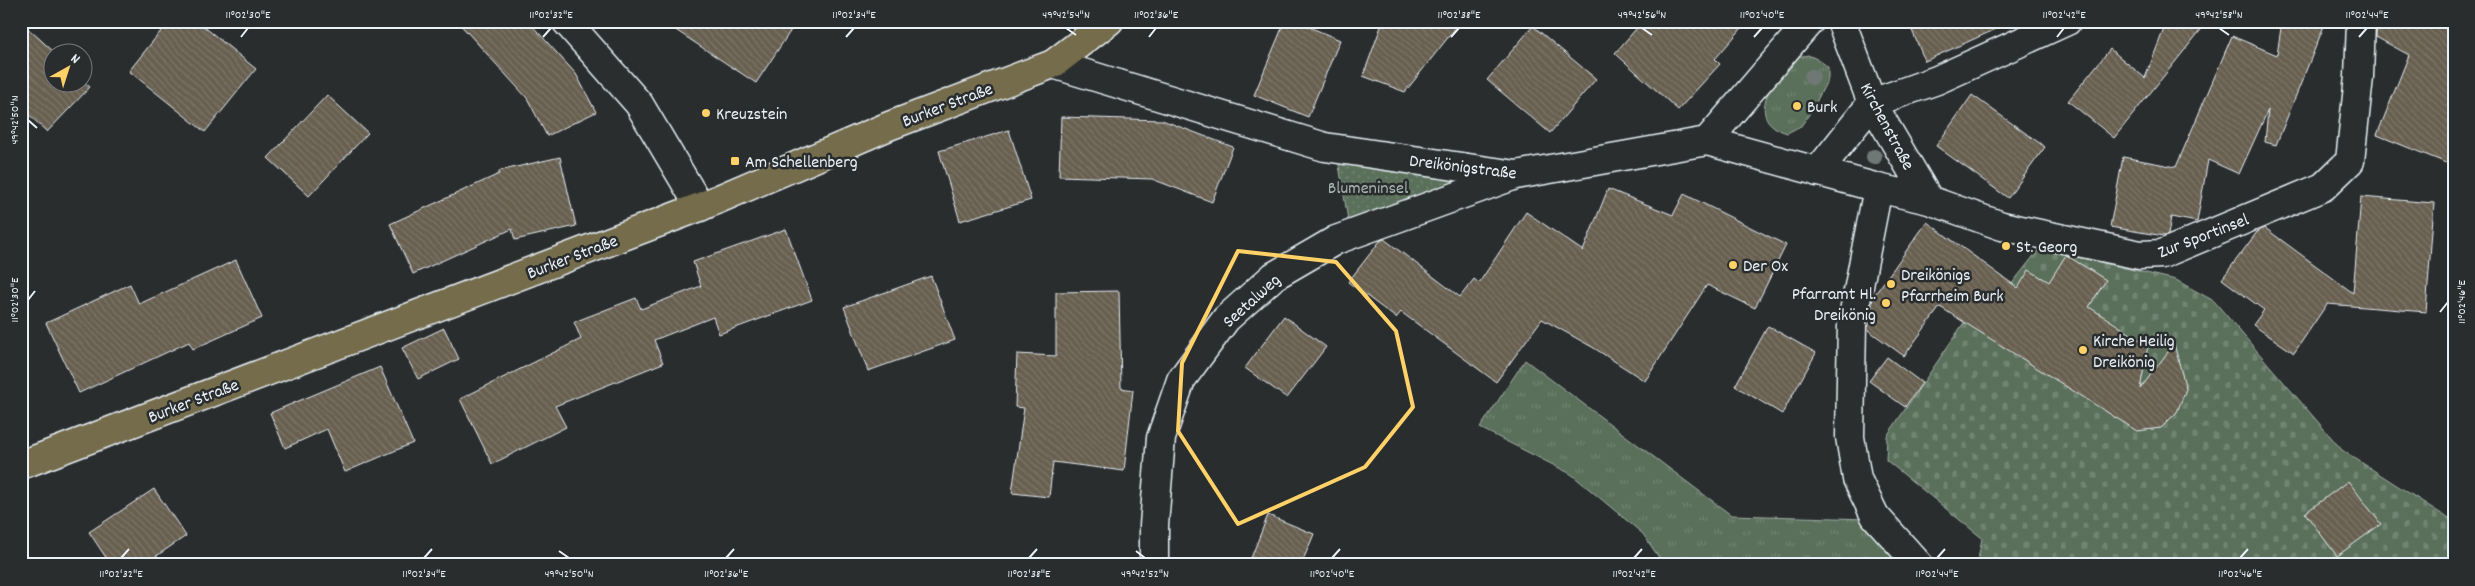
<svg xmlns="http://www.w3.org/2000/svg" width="2475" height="586" font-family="Dekko,sans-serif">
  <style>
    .grass { fill: url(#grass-tufts); stroke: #a1b0a9 }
    .cemetery { fill: url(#cemetery-stones); stroke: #a1b0a9 }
    .garden { fill: url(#garden-dots); stroke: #a1b0a9 }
    .building { fill: url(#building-back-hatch); stroke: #e8f1f8 }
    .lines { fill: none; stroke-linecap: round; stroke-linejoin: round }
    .minor-casing { stroke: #e8f1f8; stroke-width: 31 }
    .major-casing { stroke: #e8f1f8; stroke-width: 31 }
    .minor { stroke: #2a2d2e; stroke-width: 28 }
    .major { stroke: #746c4b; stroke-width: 28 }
    .tree { fill: #6f7876 }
    .marked { fill: none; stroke: #ffd166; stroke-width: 4; stroke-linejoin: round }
    .ticks { fill: none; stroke: #e8f1f8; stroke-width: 2 }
    .poi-dot { fill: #ffd166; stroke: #2a2d2e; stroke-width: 2 }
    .labels { text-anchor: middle; stroke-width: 5; stroke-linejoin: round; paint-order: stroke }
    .street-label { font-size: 18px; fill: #e8f1f8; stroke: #2a2d2e }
    .poi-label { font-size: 18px; fill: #e8f1f8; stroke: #2a2d2e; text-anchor: start }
    .park-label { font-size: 18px; fill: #a8b6b1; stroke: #2a2d2e }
    .neatline { fill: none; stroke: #e8f1f8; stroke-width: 2 }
    .ticks-label { font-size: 12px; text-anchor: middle; fill: #e8f1f8 }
  </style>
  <defs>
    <pattern id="grass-tufts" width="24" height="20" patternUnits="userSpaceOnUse" patternTransform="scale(1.25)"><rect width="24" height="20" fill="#5a6f5a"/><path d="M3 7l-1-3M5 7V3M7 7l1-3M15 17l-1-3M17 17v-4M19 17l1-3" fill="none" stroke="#728472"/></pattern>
    <pattern id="cemetery-stones" width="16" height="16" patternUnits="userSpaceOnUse" patternTransform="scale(1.25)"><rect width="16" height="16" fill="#5a6f5a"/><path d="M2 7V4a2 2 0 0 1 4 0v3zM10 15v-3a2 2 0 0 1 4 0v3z" fill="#728472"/></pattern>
    <pattern id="garden-dots" width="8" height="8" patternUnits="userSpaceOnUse" patternTransform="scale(1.25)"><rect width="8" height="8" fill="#5a6f5a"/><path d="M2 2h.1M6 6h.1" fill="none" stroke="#728472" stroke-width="1.8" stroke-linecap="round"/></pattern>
    <pattern id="building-back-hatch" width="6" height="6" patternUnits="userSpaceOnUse" patternTransform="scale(1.25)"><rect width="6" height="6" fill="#675e4f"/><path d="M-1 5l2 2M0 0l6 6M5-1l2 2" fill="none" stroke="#7d7669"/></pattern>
  </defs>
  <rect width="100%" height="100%" fill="#2a2d2e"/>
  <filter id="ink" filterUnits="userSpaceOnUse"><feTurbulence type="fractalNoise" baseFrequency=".02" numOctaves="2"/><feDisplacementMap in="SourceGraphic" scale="10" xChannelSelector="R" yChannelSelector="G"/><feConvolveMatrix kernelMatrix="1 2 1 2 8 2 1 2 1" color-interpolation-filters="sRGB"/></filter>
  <g filter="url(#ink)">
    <!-- grass -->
    <path class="grass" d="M 1808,55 L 1819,60 L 1828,67 L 1828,79 L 1812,110 L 1801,126 L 1787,133 C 1752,122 1763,94 1783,72 C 1787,68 1791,60 1796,57 C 1799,56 1805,56 1808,55 Z
      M 1525,360 L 1731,515 L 1868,519 L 1915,565 L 1664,565 L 1643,534 L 1571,474 L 1480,428 Z"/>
    <!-- cemetery -->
    <path class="cemetery" d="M 2040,248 L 2176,280 L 2214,301 L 2342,450 L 2454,522 L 2454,565 L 1977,565 L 1982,538 L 1886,460 L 1887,436 L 1967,318 L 1981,323 Z"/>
    <!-- garden -->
    <path class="garden" d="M 1338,159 L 1468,178 L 1348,220 Z"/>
    <!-- building -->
    <path class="building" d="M 169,21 L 197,21 L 256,69 L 205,132 L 129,71 Z
      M 457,21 L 528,21 L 576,74 L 596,112 L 547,136 L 527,98 Z
      M 662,21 L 797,21 L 756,83 Z
      M 1285,21 L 1295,21 L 1340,40 L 1308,117 L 1254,95 Z
      M 1383,21 L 1461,21 L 1405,92 L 1363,76 Z
      M 1643,21 L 1748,21 L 1715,59 L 1720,64 L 1678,110 L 1615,53 Z
      M 1908,21 L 2014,21 L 1925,61 Z
      M 2167,21 L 2208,21 L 2114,138 L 2068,101 L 2110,49 L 2145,78 Z
      M 2282,21 L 2326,21 L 2276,145 L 2265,142 L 2268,110 L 2239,174 L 2208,160 L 2197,222 L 2171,217 L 2168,235 L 2164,236 L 2110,227 L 2123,157 L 2176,167 L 2232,36 L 2277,55 Z
      M 2377,21 L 2454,21 L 2454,166 L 2377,135 L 2409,55 L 2376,37 Z
      M 21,22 L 54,52 L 52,82 L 82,82 L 82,80 L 90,87 L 47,132 L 21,107 Z
      M 1533,26 L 1596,79 L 1550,133 L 1487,80 Z
      M 327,95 L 368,133 L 309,196 L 268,158 Z
      M 1972,95 L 2045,147 L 2008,198 L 1936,146 Z
      M 1061,117 L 1162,120 L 1233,147 L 1212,202 L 1152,179 L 1059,176 Z
      M 1009,130 L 1031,200 L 960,221 L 939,151 Z
      M 560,157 L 576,226 L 515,240 L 512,229 L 413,274 L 390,224 L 499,174 L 499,171 Z
      M 1608,189 L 1673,215 L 1684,194 L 1786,245 L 1755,308 L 1707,285 L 1645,381 L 1594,348 L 1542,319 L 1496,382 L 1401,312 L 1396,318 L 1348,282 L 1380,241 L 1384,239 L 1460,297 L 1474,279 L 1479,283 L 1526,212 L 1583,251 Z
      M 2361,197 L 2434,203 L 2426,312 L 2327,304 L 2294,353 L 2253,325 L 2264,310 L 2222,279 L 2257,232 L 2265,228 L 2353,293 Z
      M 1927,222 L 2018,288 L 2029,270 L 2049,282 L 2066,255 L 2106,280 L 2089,307 L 2148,345 L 2140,389 L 2174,344 L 2186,389 L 2177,412 L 2161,428 L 2137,431 L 1940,307 L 1904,356 L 1868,330 L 1873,297 Z
      M 786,229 L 812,300 L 719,334 L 713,317 L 654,340 L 663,363 L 555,406 L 566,427 L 492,464 L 460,399 L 581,339 L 574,322 L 636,298 L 641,309 L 701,286 L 693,262 Z
      M 236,260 L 262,318 L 193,349 L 189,342 L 79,393 L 46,323 L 130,284 L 139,304 Z
      M 931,276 L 955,340 L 868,371 L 844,307 Z
      M 1119,291 L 1121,388 L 1133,390 L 1124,471 L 1053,462 L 1049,497 L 1012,493 L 1024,408 L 1015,407 L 1017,354 L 1056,356 L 1056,292 Z
      M 1284,316 L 1326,347 L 1287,398 L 1245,368 Z
      M 1768,326 L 1816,353 L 1782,414 L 1735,386 Z
      M 444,328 L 459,359 L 418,379 L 402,348 Z
      M 1887,357 L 1922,383 L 1905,407 L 1869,381 Z
      M 380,367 L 413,443 L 345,472 L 327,429 L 285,448 L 270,413 Z
      M 2348,481 L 2381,524 L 2337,556 L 2305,513 Z
      M 154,489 L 186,536 L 143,565 L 111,565 L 89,532 Z
      M 1268,515 L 1314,534 L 1301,565 L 1268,565 L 1251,558 Z"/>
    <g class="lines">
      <defs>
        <path id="minor" d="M 566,21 L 639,104 L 700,207
          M 1841,21 L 1872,103 L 1929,200
          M 1053,64 L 1325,147 L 1516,175 L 1707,141 L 1878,188 L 1929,200 L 2002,226 L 2140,255 L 2162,254 L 2323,187 L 2350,161 L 2359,77 L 2361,21
          M 1707,141 L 1810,21
          M 1817,172 L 1872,103 L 1937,80 L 2067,21
          M 1878,188 L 1852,322 L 1850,437 L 1857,479 L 1875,516 L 1919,565
          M 1154,565 L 1154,525 L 1161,438 L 1181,380 L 1226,319 L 1274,276 L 1336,240 L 1513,176"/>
        <path id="major" d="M 21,465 L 700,207 L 889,126 L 1053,64 L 1109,21"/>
      </defs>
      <!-- minor casing -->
      <use href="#minor" class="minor-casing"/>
      <!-- major casing -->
      <use href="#major" class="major-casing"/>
      <!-- minor -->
      <use href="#minor" class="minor"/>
      <!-- major -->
      <use href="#major" class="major"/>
    </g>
    <!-- trees -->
    <g class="tree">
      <circle cx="1812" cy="77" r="8"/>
      <circle cx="1874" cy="157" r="8"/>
    </g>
  </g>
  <!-- marked area -->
  <path class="marked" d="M 1238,251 L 1336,262 L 1396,331 L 1413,407 L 1365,467 L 1238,524 L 1178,431 L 1182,363 Z"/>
  <!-- ticks -->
  <path class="ticks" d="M 1066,28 L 1076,35M 1642,28 L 1652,35M 2219,28 L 2229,35M 241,37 L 248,28M 543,37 L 551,28M 846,37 L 854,28M 1149,37 L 1156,28M 1451,37 L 1459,28M 1754,37 L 1762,28M 2057,37 L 2064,28M 2359,37 L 2367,28M 28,120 L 37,128M 28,300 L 35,291M 2440,312 L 2448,302M 559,551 L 569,558M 1136,551 L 1145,558M 121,558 L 129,549M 424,558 L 432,549M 726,558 L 734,549M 1029,558 L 1037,549M 1332,558 L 1340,549M 1634,558 L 1642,549M 1937,558 L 1945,549M 2240,558 L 2248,549"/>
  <!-- markers -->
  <g class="poi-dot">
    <circle cx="1797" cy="106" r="5"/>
    <circle cx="706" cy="113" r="5"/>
    <rect x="730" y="156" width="10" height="10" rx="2.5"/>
    <circle cx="2006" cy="246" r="5"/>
    <circle cx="1733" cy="265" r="5"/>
    <circle cx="1891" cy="284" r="5"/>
    <circle cx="1886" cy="303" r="5"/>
    <circle cx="2083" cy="350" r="5"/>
  </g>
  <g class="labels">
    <!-- street labels -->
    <g class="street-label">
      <text transform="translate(947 104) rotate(-21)" y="6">Burker Straße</text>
      <text transform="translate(1888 126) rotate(62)" y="6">Kirchenstraße</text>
      <text transform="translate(1463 166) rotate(7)" y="6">Dreikönigstraße</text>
      <text transform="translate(2203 235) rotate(-21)" y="6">Zur Sportinsel</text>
      <text transform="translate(572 256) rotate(-21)" y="6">Burker Straße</text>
      <text transform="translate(1251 300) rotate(-42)" y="6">Seetalweg</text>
      <text transform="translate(193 400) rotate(-21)" y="6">Burker Straße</text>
    </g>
    <!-- poi labels -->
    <g class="poi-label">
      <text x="1807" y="112">Burk</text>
      <text x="716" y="119">Kreuzstein</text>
      <text x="745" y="167">Am Schellenberg</text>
      <text x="2016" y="252">St. Georg</text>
      <text x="1743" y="271">Der Ox</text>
      <text x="1901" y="280">Dreikönigs<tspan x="1901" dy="21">Pfarrheim Burk</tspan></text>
      <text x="1876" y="299" text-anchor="end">Pfarramt Hl.<tspan x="1876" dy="21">Dreikönig</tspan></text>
      <text x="2093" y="346">Kirche Heilig<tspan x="2093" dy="21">Dreikönig</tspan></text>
    </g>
    <!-- park labels -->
    <g class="park-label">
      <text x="1368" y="193">Blumeninsel</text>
    </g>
  </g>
  <!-- margin -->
  <rect width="2475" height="586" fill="none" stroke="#2a2d2e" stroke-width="55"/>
  <!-- north arrow -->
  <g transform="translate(68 68) rotate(39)"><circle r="24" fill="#2a2d2e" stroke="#767b7f"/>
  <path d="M0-4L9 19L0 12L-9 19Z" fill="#ffd166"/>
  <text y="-8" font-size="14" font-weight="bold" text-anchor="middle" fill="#e8f1f8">N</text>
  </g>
  <rect x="28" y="28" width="2420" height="530" class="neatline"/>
  <g class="ticks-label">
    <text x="248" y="18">11°02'30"E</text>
    <text x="551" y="18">11°02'32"E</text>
    <text x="854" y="18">11°02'34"E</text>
    <text x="1066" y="18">49°42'54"N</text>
    <text x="1156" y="18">11°02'36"E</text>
    <text x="1459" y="18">11°02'38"E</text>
    <text x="1642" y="18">49°42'56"N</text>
    <text x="1762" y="18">11°02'40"E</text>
    <text x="2064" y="18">11°02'42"E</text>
    <text x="2219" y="18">49°42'58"N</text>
    <text x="2367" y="18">11°02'44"E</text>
    <text transform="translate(14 120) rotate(-90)" y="4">49°42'50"N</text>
    <text transform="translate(14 300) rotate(-90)" y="4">11°02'30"E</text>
    <text transform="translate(2461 302) rotate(-90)" y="4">11°02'46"E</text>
    <text x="121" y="577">11°02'32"E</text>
    <text x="424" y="577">11°02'34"E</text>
    <text x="569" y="577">49°42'50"N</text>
    <text x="726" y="577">11°02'36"E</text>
    <text x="1029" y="577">11°02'38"E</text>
    <text x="1145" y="577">49°42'52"N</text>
    <text x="1332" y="577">11°02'40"E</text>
    <text x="1634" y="577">11°02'42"E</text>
    <text x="1937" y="577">11°02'44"E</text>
    <text x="2240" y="577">11°02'46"E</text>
  </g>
</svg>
